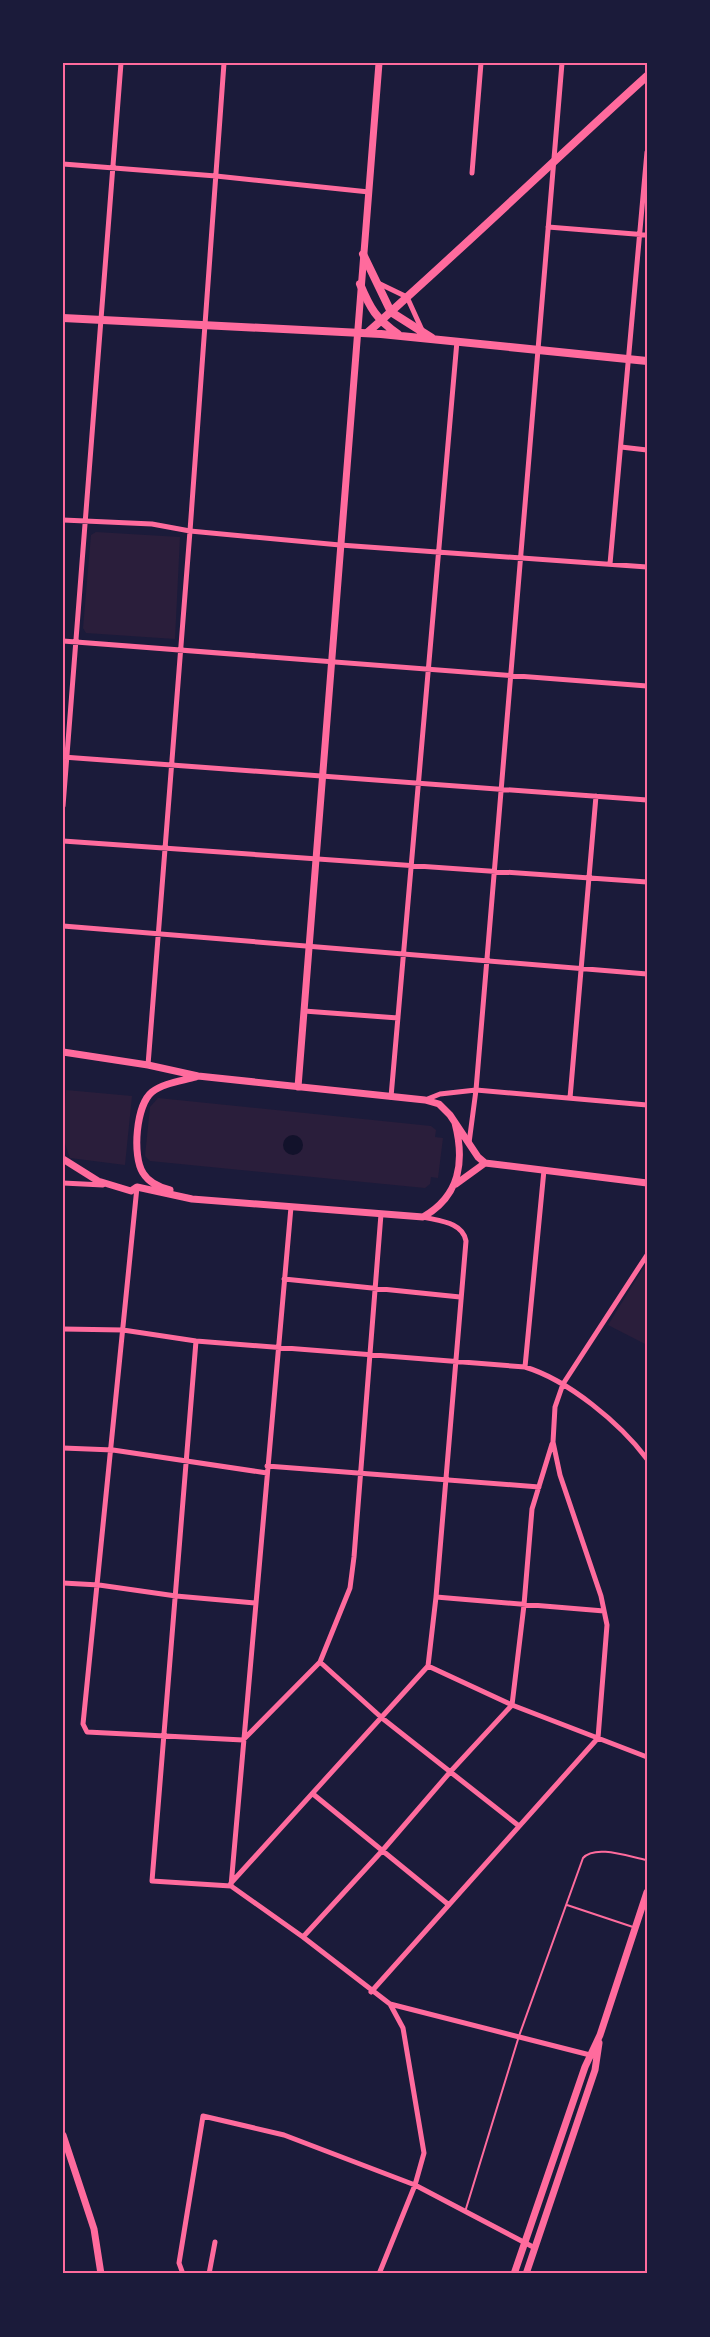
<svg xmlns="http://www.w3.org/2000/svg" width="710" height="2337" font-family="'Noto Sans',sans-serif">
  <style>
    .green { fill: #2a1e3b }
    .water { fill: #12122b }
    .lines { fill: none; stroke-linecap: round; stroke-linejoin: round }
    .service { stroke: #ff6b9d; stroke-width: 2 }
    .minor { stroke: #ff6b9d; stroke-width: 5 }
    .tertiary { stroke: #ff6b9d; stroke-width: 7 }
    .primary { stroke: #ff6b9d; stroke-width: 8 }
    .neatline { fill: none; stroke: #ff6b9d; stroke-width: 2 }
  </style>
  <rect width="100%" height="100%" fill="#1b1b3a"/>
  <!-- green -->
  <path class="green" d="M 96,532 L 180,537 L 175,639 L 86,633 L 83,628 L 91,535 Z
    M 66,1090 L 132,1096 L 125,1165 L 70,1158 L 63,1138 Z
    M 158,1098 L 431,1126 L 436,1130 L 435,1137 L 443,1138 L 438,1178 L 431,1177 L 430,1184 L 425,1188 L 150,1161 L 145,1156 L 150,1107 Z
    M 647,1262 L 647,1345 L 608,1325 Z"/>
  <!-- water -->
  <path class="water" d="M283 1145a10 10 0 1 1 20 0a10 10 0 1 1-20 0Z"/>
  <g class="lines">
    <!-- service -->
    <path class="service" d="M 567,1905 L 633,1927
      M 465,2212 L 519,2036 L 583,1858 C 595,1844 630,1857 647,1860"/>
    <!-- minor -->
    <path class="minor" d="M 63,164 L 216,176 L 369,192
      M 472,173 L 481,63
      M 548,227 L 647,235
      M 378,283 L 407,297 L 422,330
      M 621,447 L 647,450
      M 63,520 L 152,524 L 190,531 L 340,545 L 647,567
      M 610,564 L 647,152
      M 63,641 L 647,686
      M 63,757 L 647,800
      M 63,806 L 121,63
      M 63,841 L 647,882
      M 63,926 L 647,974
      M 304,1011 L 398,1018
      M 148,1065 L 190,531 L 224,63
      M 391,1097 L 457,341
      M 570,1098 L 596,796
      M 425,1100 L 440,1094 L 476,1090 L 647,1105
      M 469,1143 L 476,1090 L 562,63
      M 63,1183 L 103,1185
      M 137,1187 L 83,1724 L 87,1732 L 243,1740 L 320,1662 L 350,1588 L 354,1557 L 381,1214
      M 423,1217 C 439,1221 463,1222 466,1241 L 436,1597 L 428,1666
      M 284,1279 L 460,1297
      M 63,1329 L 123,1330 L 196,1341 L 525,1367 C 568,1380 620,1423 647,1459
      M 196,1341 L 152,1881 L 231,1886
      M 525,1367 L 544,1170
      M 63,1448 L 113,1450 L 267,1473
      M 267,1466 L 539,1487
      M 63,1583 L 99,1585 L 176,1596 L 255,1603
      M 436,1597 L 604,1611
      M 320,1662 L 382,1718 L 519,1826
      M 428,1666 L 512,1705 L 647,1757
      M 313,1794 L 449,1905
      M 231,1883 L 428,1666
      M 231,1886 L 291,1207
      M 231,1886 L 303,1937 L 390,2004 L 594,2056
      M 303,1937 L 382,1851 L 451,1771 L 512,1705 L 524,1605 L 532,1509 L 552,1444
      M 371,1992 L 598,1738 L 607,1625 L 601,1596 L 560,1475 L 553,1442 L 555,1407 L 563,1384 L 647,1255
      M 183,2274 L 179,2263 L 203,2116 L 284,2135 L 415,2185 L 535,2248
      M 209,2274 L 215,2242
      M 379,2274 L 415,2185 L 424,2153 L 403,2028 L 390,2004"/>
    <!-- tertiary -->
    <path class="tertiary" d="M 63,1052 L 148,1065 L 198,1076 L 425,1100 L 439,1104 L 450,1115 L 478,1157 L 485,1163
      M 298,1087 L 379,63
      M 63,1159 L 98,1181 L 131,1191 L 137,1187 L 192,1199 L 423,1217 C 460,1196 465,1162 455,1123
      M 485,1163 L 647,1183
      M 456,1184 L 485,1163
      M 170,1190 C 159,1187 149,1183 143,1173 C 132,1156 136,1105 152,1092 C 163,1083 182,1081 196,1077
      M 63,2135 L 94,2229 L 101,2274
      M 514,2274 L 585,2067 L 600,2035 L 647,1892
      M 526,2274 L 595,2070 L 599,2043"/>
    <!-- primary -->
    <path class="primary" d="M 363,254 L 391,312 L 432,338
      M 360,284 C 370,308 376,319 398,334
      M 63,318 L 381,334 L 647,361
      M 367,333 C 462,249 553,161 647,76"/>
  </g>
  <!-- border -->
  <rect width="710" height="2337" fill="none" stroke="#1b1b3a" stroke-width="129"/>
  <rect x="64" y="64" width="582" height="2208" class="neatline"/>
</svg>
